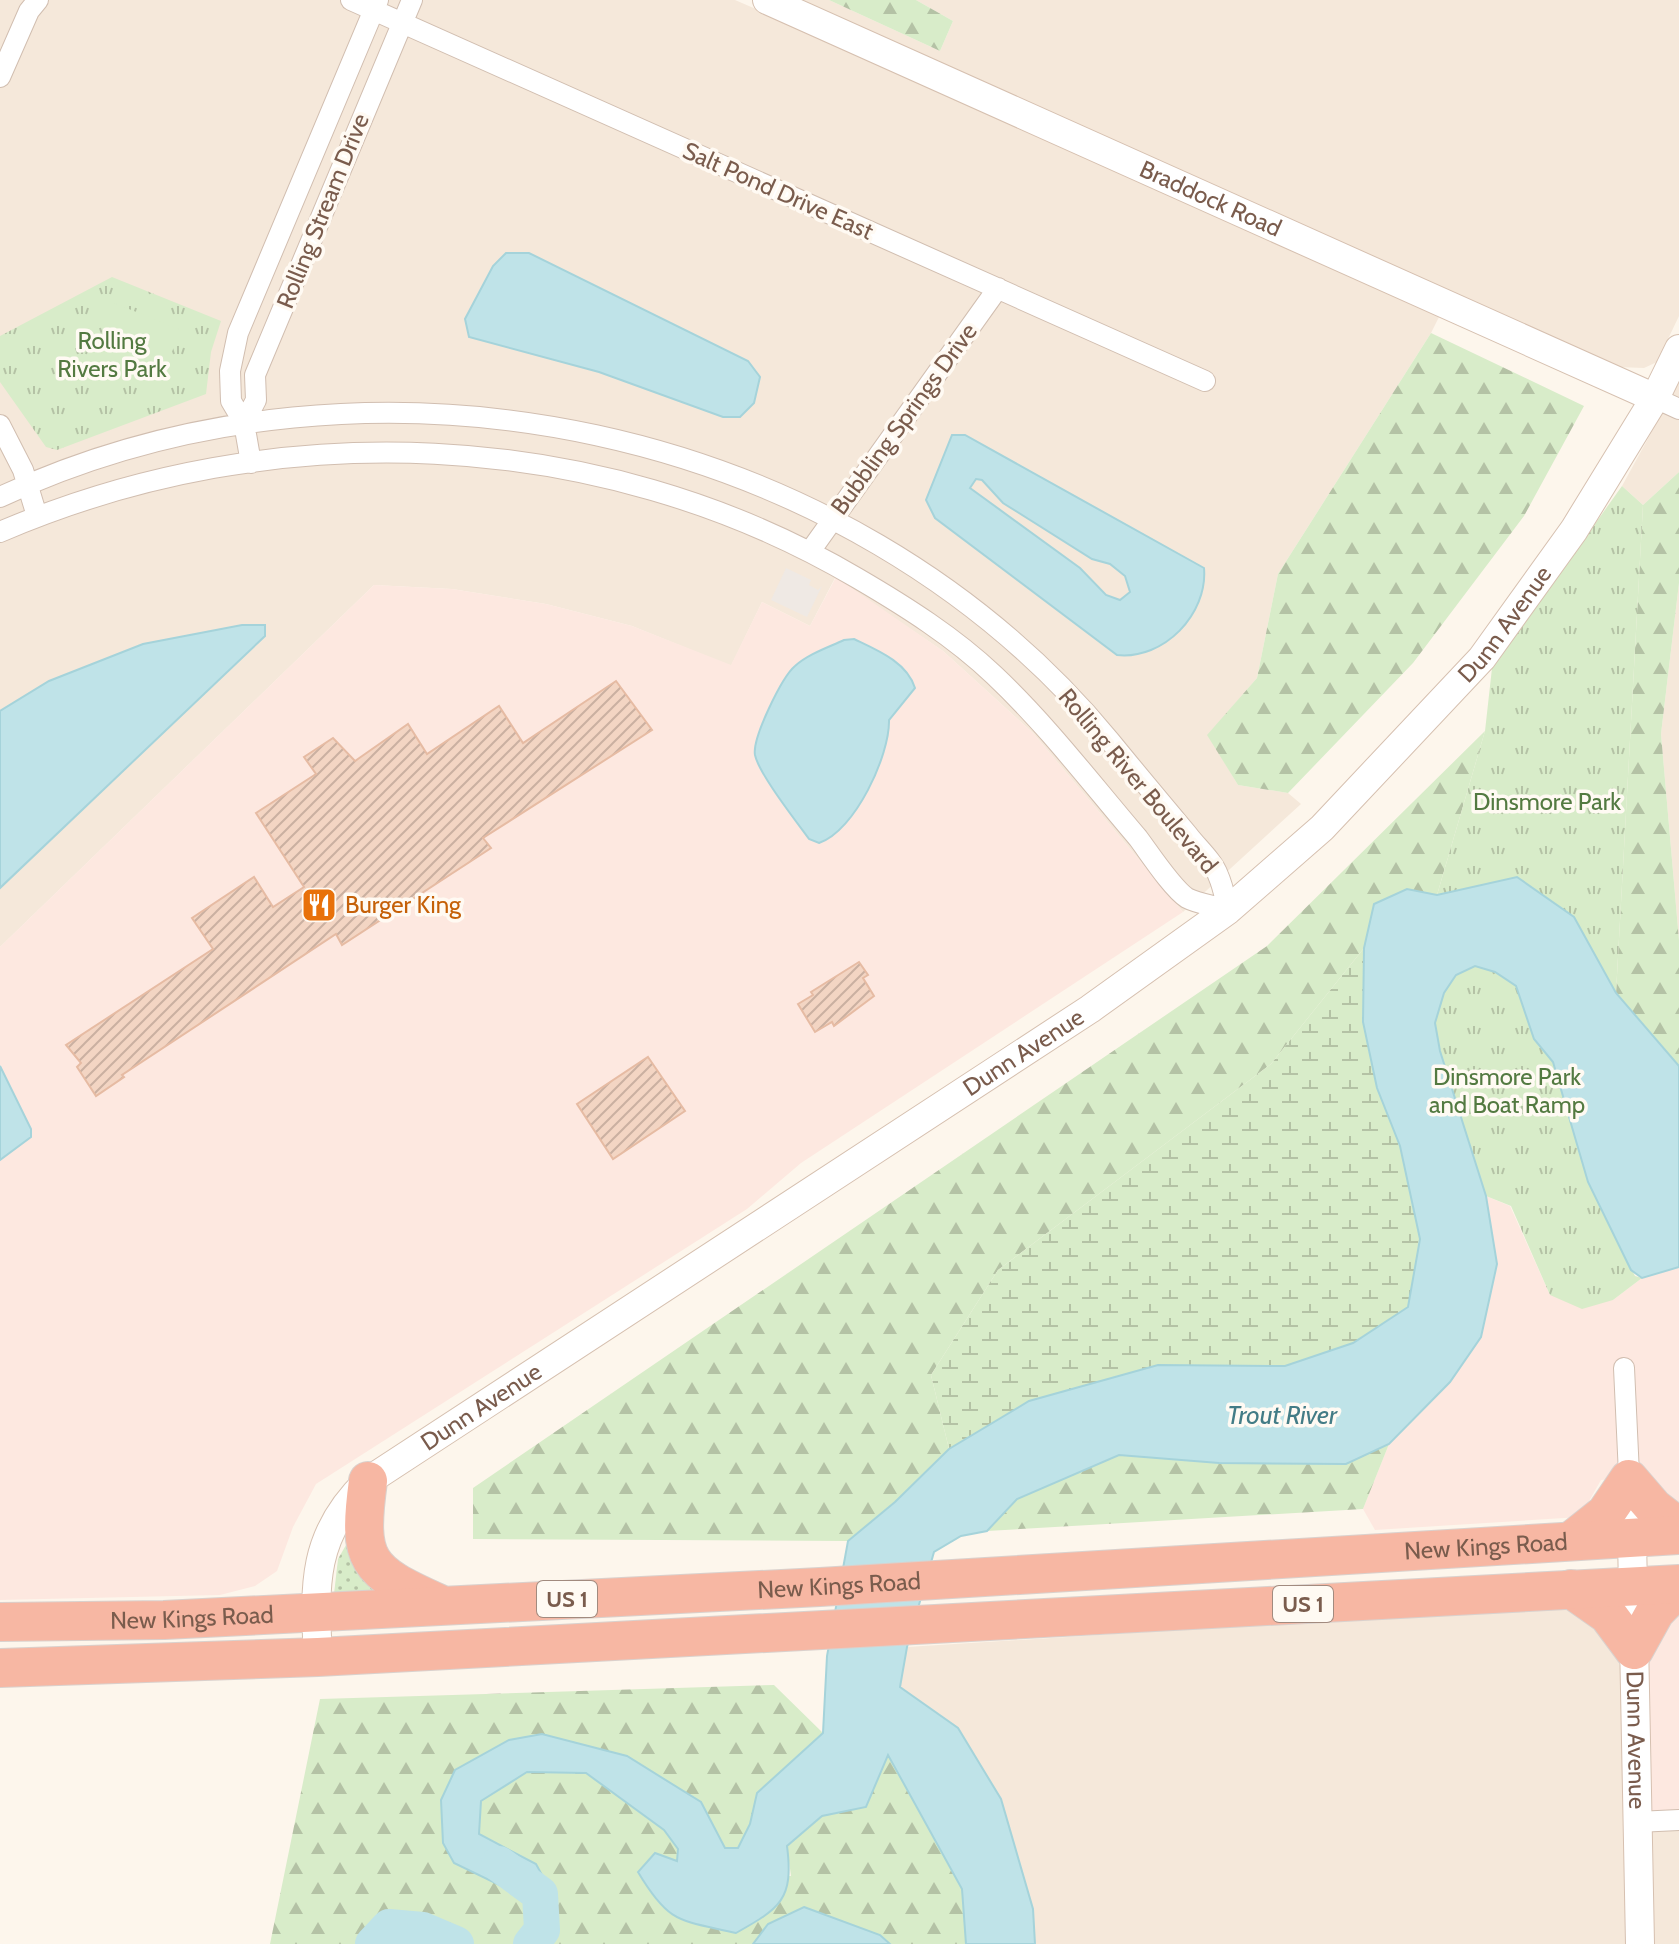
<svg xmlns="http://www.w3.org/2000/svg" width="1679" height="1944" font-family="Cabin,sans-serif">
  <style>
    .residential { fill: #f5e8da }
    .commercial { fill: #fde8e0 }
    .industrial { fill: #efe9e4 }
    .grass { fill: url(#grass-dots) }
    .forest { fill: url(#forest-firs) }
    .wetland { fill: url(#wetland-marsh) }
    .park { fill: url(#park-tufts) }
    .pitch { fill: #d8ecc9 }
    .water { fill: #bfe3e8; stroke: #a5d3da; stroke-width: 2; fill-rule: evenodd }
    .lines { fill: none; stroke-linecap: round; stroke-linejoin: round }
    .river { stroke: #bfe3e8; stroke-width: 36 }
    .building { fill: url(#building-hatch); stroke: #e6bba3; stroke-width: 2 }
    .street-casing { stroke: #d1beb0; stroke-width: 22 }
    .secondary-casing { stroke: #d6c0b0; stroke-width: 30 }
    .highway-casing { stroke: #dad1cd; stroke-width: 40 }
    .street { stroke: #fff; stroke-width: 20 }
    .secondary { stroke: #fff; stroke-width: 28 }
    .highway { stroke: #f7b7a3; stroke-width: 38 }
    .labels { text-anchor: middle; stroke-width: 7; stroke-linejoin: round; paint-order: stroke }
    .shield { fill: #fffaf3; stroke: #a28b7f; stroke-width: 2 }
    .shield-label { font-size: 22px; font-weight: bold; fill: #7a5c4d }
    .street-label { font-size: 24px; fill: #7a5c4d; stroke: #fffaf3 }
    .park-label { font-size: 24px; fill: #537a41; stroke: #fffaf3 }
    .food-label { font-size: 24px; fill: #c56008; stroke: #fffaf3; text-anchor: start }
    .water-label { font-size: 26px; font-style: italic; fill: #437c86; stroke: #fffaf3 }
  </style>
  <defs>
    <pattern id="grass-dots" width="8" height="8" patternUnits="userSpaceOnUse" patternTransform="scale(2)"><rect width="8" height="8" fill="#d8ecc9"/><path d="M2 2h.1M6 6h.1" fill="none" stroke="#b4c2a5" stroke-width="1.8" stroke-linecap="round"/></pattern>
    <pattern id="forest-firs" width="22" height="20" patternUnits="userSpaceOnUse" patternTransform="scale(2)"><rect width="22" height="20" fill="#d8ecc9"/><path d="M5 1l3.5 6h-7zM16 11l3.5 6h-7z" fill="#b4c2a5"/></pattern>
    <pattern id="wetland-marsh" width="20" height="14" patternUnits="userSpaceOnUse" patternTransform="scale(2)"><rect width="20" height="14" fill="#d8ecc9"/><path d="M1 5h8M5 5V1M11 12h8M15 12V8" fill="none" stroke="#b4c2a5"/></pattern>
    <pattern id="park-tufts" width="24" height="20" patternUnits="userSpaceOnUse" patternTransform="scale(2)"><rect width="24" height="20" fill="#d8ecc9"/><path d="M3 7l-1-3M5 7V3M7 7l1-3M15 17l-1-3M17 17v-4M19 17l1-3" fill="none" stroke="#b4c2a5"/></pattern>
    <pattern id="building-hatch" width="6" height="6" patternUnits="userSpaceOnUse" patternTransform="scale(2)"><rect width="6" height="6" fill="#f3d5c3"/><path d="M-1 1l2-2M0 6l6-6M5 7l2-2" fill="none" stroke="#cab0a1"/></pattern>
  </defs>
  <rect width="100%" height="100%" fill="#fdf6ec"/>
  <!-- residential -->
  <path class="residential" d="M 0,0 L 735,0 L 1129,170 L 1442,311 L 1431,333 L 1278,574 L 1257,678 L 1208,735 L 1238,785 L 1288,793 L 1301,804 L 1183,912 L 1033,733 L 943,651 L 835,578 L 810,626 L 762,602 L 731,666 L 632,626 L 546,604 L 452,589 L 374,585 L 0,947 Z
    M 792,0 L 829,0 L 940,51 L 953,21 L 916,0 L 1679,0 L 1679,316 L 1657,362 L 1644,368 L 1617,367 Z
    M 1679,382 L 1679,472 L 1643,505 L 1622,486 Z
    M 1679,583 L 1679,940 L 1661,734 Z
    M 1573,1605 L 1616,1649 L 1624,1685 L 1631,1944 L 1035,1944 L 1033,1909 L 1001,1799 L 900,1688 L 907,1647 Z
    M 1679,1830 L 1679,1944 L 1648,1944 L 1645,1832 Z"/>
  <!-- commercial -->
  <path class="commercial" d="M 836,577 L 943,651 L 1033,733 L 1183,912 L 801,1163 L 747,1209 L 316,1484 L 293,1527 L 277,1571 L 255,1586 L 220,1595 L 0,1600 L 0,947 L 374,585 L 452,589 L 546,604 L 632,626 L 731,665 L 762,602 L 810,626 Z
    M 1486,1196 L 1510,1206 L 1550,1295 L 1613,1300 L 1642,1278 L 1679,1267 L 1679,1511 L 1648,1476 L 1601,1480 L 1580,1517 L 1375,1530 L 1363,1509 L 1389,1444 L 1450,1382 L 1497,1264 Z
    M 1679,1604 L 1679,1830 L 1645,1832 L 1644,1651 Z"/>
  <!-- industrial -->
  <path class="industrial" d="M 786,568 L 811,580 L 809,585 L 818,590 L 822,586 L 807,617 L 771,600 Z"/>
  <!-- grass -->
  <path class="grass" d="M 346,1545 L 373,1589 L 372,1591 L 334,1594 L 338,1559 Z"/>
  <!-- forest -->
  <path class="forest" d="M 829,0 L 916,0 L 953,21 L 940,51 Z
    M 1431,333 L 1584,406 L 1524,516 L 1413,663 L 1288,793 L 1238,785 L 1207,735 L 1257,678 L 1278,574 Z
    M 1679,472 L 1679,583 L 1661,734 L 1679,940 L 1679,1066 L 1616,993 L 1643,505 Z
    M 1485,731 L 1437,895 L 1407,889 L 1375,904 L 1364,948 L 1271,1064 L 998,1270 L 931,1375 L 949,1449 L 895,1502 L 848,1541 L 473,1539 L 473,1488 L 1267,946 Z
    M 1389,1444 L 1363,1509 L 987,1531 L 1017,1499 L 1119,1455 L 1219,1463 L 1346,1464 Z
    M 774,1685 L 823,1733 L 757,1793 L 750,1824 L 738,1848 L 725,1848 L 701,1802 L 627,1757 L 542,1734 L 441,1800 L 503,1885 L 526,1898 L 536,1864 L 478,1834 L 481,1801 L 527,1772 L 586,1773 L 664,1830 L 678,1849 L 678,1861 L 638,1872 L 791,1876 L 787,1846 L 822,1816 L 866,1807 L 888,1754 L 962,1889 L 966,1944 L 890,1944 L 879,1935 L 768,1924 L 753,1944 L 270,1944 L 320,1699 Z"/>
  <!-- wetland -->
  <path class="wetland" d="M 1364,948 L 1363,1022 L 1377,1088 L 1400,1146 L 1420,1239 L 1408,1307 L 1353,1343 L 1285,1366 L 1158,1365 L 1029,1401 L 949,1449 L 931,1375 L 998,1270 L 1271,1064 Z"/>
  <!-- park -->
  <path class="park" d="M 112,277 L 221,321 L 211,352 L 206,394 L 57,450 L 46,447 L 0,382 L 0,336 Z
    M 1622,486 L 1643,505 L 1616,993 L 1574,917 L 1437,895 L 1485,731 L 1492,668 Z
    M 1474,965 L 1495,972 L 1516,986 L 1534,1039 L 1553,1062 L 1588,1182 L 1635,1276 L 1642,1278 L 1613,1300 L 1582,1309 L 1550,1295 L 1511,1206 L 1486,1196 L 1440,1051 L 1435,1023 L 1444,993 L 1456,975 Z"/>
  <!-- pitch -->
  <path class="pitch" d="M 114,303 L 181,330 L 161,378 L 94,351 Z"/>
  <!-- water -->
  <path class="water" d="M 506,253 L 529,253 L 748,361 L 760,377 L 754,403 L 740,417 L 723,417 L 599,372 L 469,337 L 465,319 L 493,266 Z
    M 952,435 L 965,435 L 1204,568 C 1208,614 1164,660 1117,655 L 935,518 L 926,500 ZM 976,479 L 982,480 L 1003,503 L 1092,559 L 1110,564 L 1125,576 L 1130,592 L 1120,600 L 1106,595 L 1080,568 L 970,488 Z
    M 242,625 L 265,625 L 265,636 L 0,888 L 0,711 L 49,681 L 143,644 Z
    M 854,639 C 877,650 907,662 915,688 L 889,720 C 890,755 855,831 819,843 L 809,839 C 796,821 759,774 755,755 C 752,738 782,677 795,666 C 808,654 829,647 844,640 Z
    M 1517,877 L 1574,917 L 1616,993 L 1679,1066 L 1679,1267 L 1642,1278 L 1631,1270 L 1588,1182 L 1553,1062 L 1534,1039 L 1516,986 L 1495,972 L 1475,966 L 1456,975 L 1444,993 L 1435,1023 L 1440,1051 L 1486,1196 L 1497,1264 L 1481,1337 L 1450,1382 L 1389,1444 L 1346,1464 L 1219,1463 L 1119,1455 L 1017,1499 L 987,1531 L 961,1536 L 934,1552 L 907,1647 L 900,1687 L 958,1728 L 1001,1799 L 1033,1909 L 1035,1944 L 966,1944 L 962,1889 L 888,1755 L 866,1807 L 822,1816 L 787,1846 C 794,1900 780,1908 736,1933 C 679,1920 669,1924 638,1872 L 655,1853 L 677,1861 L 678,1849 L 664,1830 L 586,1773 L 527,1772 L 481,1801 L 479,1834 L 536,1864 L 550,1890 L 526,1898 L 454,1863 L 443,1843 L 441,1800 L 455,1770 L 509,1740 L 542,1734 L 627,1756 L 701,1802 L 725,1848 L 738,1848 L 750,1824 L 757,1793 L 823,1733 L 827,1656 L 848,1541 L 895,1502 L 949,1449 L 1029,1401 L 1158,1365 L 1285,1366 L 1353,1343 L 1408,1307 L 1420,1239 L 1400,1146 L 1377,1088 L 1363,1022 L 1364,948 L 1374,904 L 1407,889 L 1437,895 Z
    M 0,1066 L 31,1129 L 31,1137 L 0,1160 Z
    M 804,1907 L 880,1935 L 890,1944 L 753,1944 L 768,1924 Z"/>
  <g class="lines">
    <!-- river -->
    <path class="river" d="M 499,1864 L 540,1894 L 542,1930 L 531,1944
      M 373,1944 L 389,1927 L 423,1930 L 456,1944"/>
  </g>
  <!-- building -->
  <path class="building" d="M 616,681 L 652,730 L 483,838 L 491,848 L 342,945 L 336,934 L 122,1075 L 124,1077 L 96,1096 L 77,1067 L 81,1063 L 66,1045 L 213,949 L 192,918 L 254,877 L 273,907 L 304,887 L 256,813 L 316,774 L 304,757 L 333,738 L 355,761 L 408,724 L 427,754 L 499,706 L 523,743 Z
    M 859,962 L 868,975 L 863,978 L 874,996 L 834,1026 L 832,1022 L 815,1032 L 798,1004 L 813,995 L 811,992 Z
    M 648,1057 L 685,1111 L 613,1159 L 577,1104 Z"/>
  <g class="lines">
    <defs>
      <path id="street" d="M 351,0 L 1205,381
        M 0,77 L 29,11 L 38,0
        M 1655,398 L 1679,409
        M 244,423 L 256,400 L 255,375 L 412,0
        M 0,425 L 23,470 L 37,516
        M 251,463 L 244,423 L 231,401 L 230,371 L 238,333 L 378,0
        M 0,497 C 371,324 849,424 1110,741 C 1136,773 1162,804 1188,835 C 1197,847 1213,861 1218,875 C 1223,886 1225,898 1228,910
        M 0,532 C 274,414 599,426 857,578 C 905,606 954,637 994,675 C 1047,725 1091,783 1138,838 C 1150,854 1172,888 1187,898 C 1198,904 1216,906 1228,910
        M 811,550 L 998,288
        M 1624,1368 L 1632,1538
        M 1637,1822 L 1679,1820"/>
      <g id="secondary">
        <path id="s1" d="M 767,0 L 1655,398"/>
        <path id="s2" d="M 1632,1538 L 1640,1944"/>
        <path id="s3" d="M 318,1657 C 314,1585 312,1534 368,1481 L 1090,1009 L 1228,910 L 1322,828 L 1482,658 L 1574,530 L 1655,398 L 1679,349"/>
      </g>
      <g id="highway">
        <path d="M 368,1481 C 357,1561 366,1571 438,1603"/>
        <path d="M 1571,1541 L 1606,1513 L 1629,1479 L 1654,1508 L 1679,1527"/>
        <path d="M 1571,1589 L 1608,1615 L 1634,1650 L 1655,1612 L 1679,1587"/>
        <path id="s4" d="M 0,1622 L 164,1620 L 820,1587 L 1679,1535"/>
        <path d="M 0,1668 L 318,1657 L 1679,1584"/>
      </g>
    </defs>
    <!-- street casing -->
    <use href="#street" class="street-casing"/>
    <!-- secondary casing -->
    <use href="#secondary" class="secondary-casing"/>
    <!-- highway casing -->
    <use href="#highway" class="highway-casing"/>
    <!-- street -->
    <use href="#street" class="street"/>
    <!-- secondary -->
    <use href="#secondary" class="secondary"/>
    <!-- highway -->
    <use href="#highway" class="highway"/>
  </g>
  <!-- icons -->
  <defs>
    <symbol id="restaurant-square" viewBox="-11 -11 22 22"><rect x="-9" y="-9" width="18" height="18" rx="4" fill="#e8710a" stroke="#fffaf3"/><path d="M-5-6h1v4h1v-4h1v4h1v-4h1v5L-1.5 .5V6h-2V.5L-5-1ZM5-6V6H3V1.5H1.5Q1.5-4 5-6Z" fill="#fff"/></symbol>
  </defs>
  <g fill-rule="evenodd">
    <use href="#restaurant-square" x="299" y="885" width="40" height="40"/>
  </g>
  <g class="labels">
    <!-- shield labels -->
    <g class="shield">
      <rect x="537" y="1581" width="60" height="36" rx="6"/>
      <rect x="1273" y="1586" width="60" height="36" rx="6"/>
    </g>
    <g class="shield-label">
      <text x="567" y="1607">US 1</text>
      <text x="1303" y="1612">US 1</text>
    </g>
    <!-- street labels -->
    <g class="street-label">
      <text transform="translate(778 191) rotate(24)" y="8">Salt Pond Drive East</text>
      <text dy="8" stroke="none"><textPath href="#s1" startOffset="486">Braddock Road</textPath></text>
      <text transform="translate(323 211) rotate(-68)" y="8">Rolling Stream Drive</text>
      <text transform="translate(904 419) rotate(-54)" y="8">Bubbling Springs Drive</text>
      <text dy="8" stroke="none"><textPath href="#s3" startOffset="1622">Dunn Avenue</textPath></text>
      <text transform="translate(1138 781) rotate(50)" y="8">Rolling River Boulevard</text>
      <text dy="8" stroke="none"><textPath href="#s3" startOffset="974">Dunn Avenue</textPath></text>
      <text dy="8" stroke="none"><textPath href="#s3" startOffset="326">Dunn Avenue</textPath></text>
      <text dy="8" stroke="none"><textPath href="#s4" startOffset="1488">New Kings Road</textPath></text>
      <text dy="8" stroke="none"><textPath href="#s4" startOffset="840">New Kings Road</textPath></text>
      <text dy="8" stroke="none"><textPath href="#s4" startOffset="192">New Kings Road</textPath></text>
      <text dy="8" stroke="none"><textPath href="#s2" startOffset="202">Dunn Avenue</textPath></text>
    </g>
    <!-- park labels -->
    <g class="park-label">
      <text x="112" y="349">Rolling<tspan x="112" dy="28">Rivers Park</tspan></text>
      <text x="1547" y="810">Dinsmore Park</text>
      <text x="1507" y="1085">Dinsmore Park<tspan x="1507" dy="28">and Boat Ramp</tspan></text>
    </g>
    <!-- food labels -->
    <g class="food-label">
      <text x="345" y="913">Burger King</text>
    </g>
    <!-- water labels -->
    <g class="water-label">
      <text x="1282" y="1424">Trout River</text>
    </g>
  </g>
</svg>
